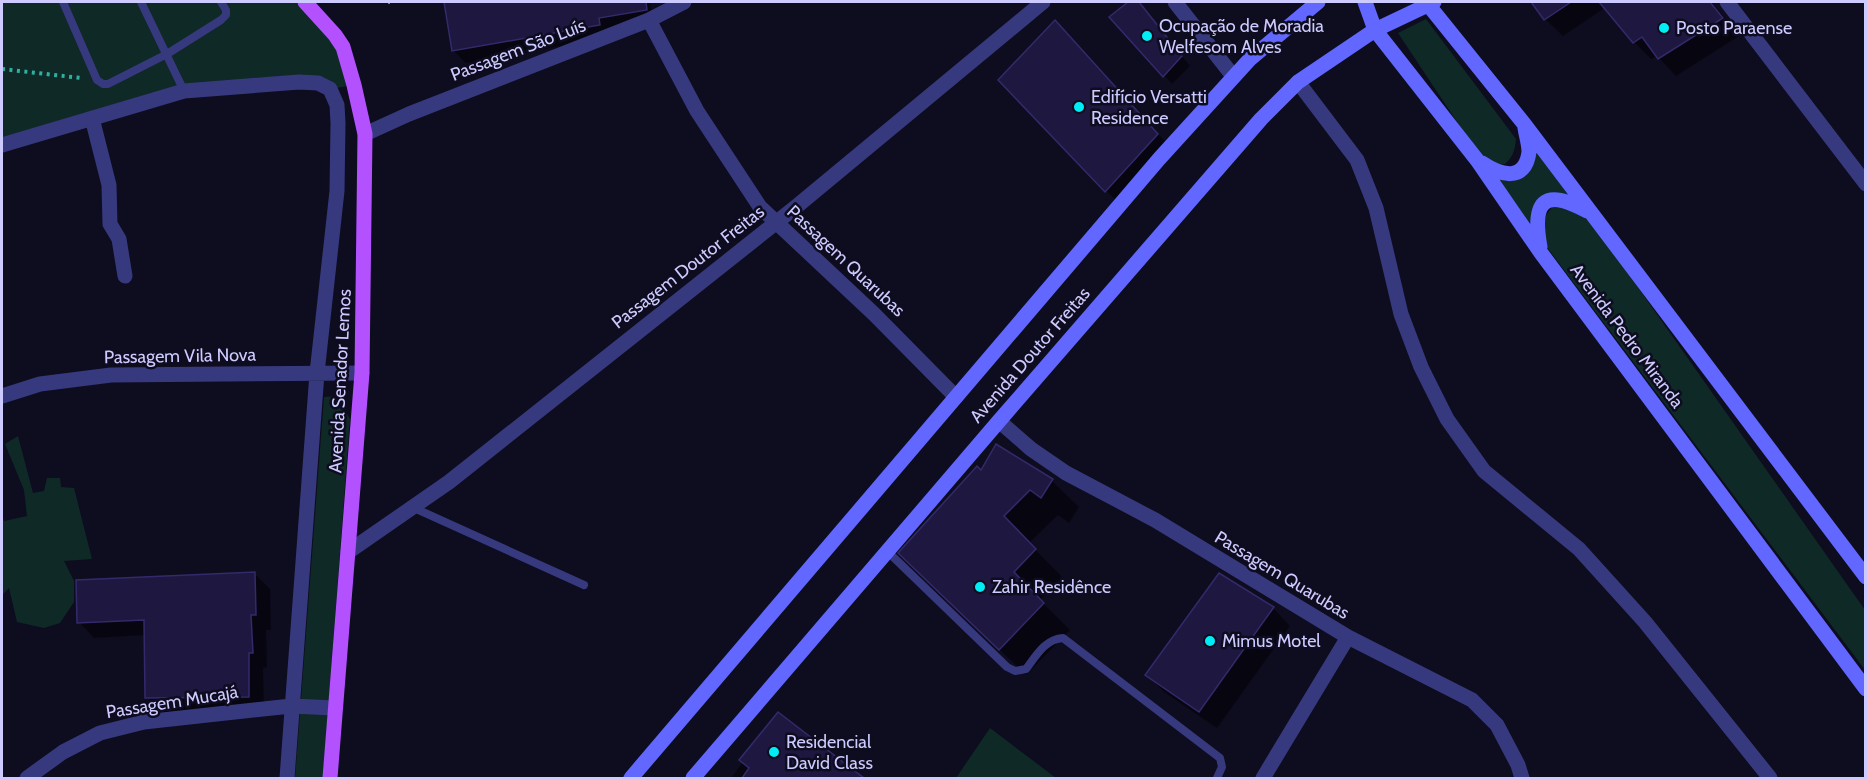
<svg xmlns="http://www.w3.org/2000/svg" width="1867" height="780" font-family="Cabin,sans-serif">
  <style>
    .green { fill: #0f2926 }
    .shadow { fill: #0007 }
    .building { fill: #1e1840; stroke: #332a6c; stroke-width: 1.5 }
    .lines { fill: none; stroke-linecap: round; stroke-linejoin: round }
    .path { stroke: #2db0a0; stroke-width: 4; stroke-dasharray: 3 4.5; stroke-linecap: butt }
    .lane { stroke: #37397e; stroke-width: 8 }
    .street { stroke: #37397e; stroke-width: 15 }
    .secondary { stroke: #6167ff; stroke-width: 15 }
    .primary { stroke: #b351ff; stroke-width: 15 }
    .poi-dot { fill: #00edf5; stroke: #0e0c1f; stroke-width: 2 }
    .labels { text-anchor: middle; stroke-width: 5; stroke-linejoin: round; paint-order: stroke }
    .poi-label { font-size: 18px; fill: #cdcaff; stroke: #0e0c1f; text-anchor: start }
    .street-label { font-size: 18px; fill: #cdcaff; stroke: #0e0c1f }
  </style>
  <rect width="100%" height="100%" fill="#0e0c1f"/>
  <!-- green -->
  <path class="green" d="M 2,2 L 305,2 L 335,35 L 354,85 L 330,89 L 184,91 L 2,145 Z
    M 1426,19 L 1516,139 C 1515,150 1513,157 1505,164 L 1493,164 L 1477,152 L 1398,33 Z
    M 1534,148 L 1570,196 L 1554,193 L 1531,230 L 1492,175 L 1506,181 L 1520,179 Z
    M 1554,206 L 1566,208 L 1592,222 L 1865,610 L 1865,670 L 1546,246 C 1543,230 1540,218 1554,206 Z
    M 337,396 L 350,419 L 323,778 L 295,778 L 324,397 Z
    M 18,436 L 33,493 L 44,491 L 47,478 L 60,478 L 61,487 L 74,488 L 92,559 L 64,561 L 74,581 L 74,602 L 60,623 L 44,628 L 17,622 L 9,588 L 2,595 L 2,514 L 4,521 L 27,516 L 24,490 L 5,444 Z
    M 990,728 L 1056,778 L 956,778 Z"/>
  <!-- shadow -->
  <path class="shadow" d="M 446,2 L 650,2 L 653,23 L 612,37 L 466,63 L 453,50 Z
    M 1130,2 L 1137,2 L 1143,7 L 1190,66 L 1172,84 L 1111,17 Z
    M 1533,2 L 1712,2 L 1739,36 L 1676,76 L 1657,56 L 1651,59 L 1634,42 L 1606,7 L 1563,36 L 1545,19 Z
    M 1055,22 L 1175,152 L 1123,208 L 1000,80 Z
    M 997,446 L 1052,481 L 1079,507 L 1069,523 L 1058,515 L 1029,543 L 1062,577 L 1040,600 L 1070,630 L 1026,675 L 927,580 Z
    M 254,573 L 270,589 L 271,630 L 266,630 L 267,667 L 263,668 L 264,711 L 162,712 L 147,697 L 146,635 L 94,638 L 79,622 Z
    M 1219,575 L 1273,608 L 1290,626 L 1217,728 L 1164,692 L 1147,674 Z
    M 779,714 L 862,778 L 731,778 Z"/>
  <!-- building -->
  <path class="building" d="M 444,2 L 646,2 L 647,10 L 599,18 L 600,25 L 452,51 Z
    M 1128,2 L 1139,2 L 1182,56 L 1163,77 L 1109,17 Z
    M 1531,2 L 1571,2 L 1544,20 Z
    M 1599,2 L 1710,2 L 1723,18 L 1658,59 L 1642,37 L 1633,43 Z
    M 1055,20 L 1158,134 L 1105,192 L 998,80 Z
    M 996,444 L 1053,479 L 1041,498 L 1030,490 L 1004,516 L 1036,549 L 1014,572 L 1044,603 L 999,650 L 898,553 L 977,466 L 981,470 Z
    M 255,572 L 256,615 L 251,615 L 253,653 L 249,653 L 249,697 L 145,698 L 144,620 L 77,623 L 76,580 Z
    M 1219,573 L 1274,607 L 1199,712 L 1145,675 Z
    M 778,712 L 864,778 L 742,778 L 749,768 L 739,760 Z"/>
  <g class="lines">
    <!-- path -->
    <path class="path" d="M 388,2 L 390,2
      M 2,69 L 81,78"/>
    <!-- lane -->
    <path class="lane" d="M 63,2 L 97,80 L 103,84 L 108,84 L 167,54 L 221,20 L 226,15 L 226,10 L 221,2
      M 141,2 L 184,91
      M 412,507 L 584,585
      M 887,551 L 1007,667 L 1015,671 L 1026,669 C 1036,656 1045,639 1063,638 L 1220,758 L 1222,767 L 1217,778"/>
    <!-- street -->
    <path class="street" d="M 1175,2 L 1233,76
      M 1727,2 L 1866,184
      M 649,20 L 697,111 L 760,207 L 874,314 L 956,397
      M 1298,82 L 1357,160 L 1376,208 L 1401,314 L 1421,367 L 1447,419 L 1484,471 L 1579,549 L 1645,622 L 1770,778
      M 92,118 L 109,185 L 110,224 L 119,239 L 125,276
      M 365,134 L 409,114 L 649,20 L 684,2
      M 2,145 L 184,91 L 299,82 L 318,83 L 330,89 L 337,105 L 338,123 L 337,191 L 317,373 L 287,778
      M 2,396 L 40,384 L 111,375 L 362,373
      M 999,421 L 1031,449 L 1066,473 L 1155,520 L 1348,637 L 1472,700 L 1497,725 L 1518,765 L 1522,778
      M 348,552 L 449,482 L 797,206 L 1043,2
      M 27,778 L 63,752 L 100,733 L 144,722 L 291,706 L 335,708
      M 1263,778 L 1348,637"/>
    <!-- secondary -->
    <path class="secondary" d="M 1365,2 L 1375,30 L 1477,160 L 1541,253 L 1866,689
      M 1426,2 L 1525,125 L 1866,577
      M 1482,163 C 1500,175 1525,183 1529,152 C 1529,144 1526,135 1525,128
      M 1540,247 C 1532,202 1543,187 1587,211
      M 631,778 L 1159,159 L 1250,59 L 1318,2
      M 693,778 L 999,421 L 1261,119 L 1298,82 L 1375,30 L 1434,2"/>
    <!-- primary -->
    <path class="primary" d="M 305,2 L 335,35 L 343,47 L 354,85 L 365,134 L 362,373 L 330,778"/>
  </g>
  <!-- markers -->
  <g class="poi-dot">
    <circle cx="1664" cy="28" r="6"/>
    <circle cx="1147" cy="36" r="6"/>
    <circle cx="1079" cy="107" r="6"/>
    <circle cx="980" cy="587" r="6"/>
    <circle cx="1210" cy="641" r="6"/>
    <circle cx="774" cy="752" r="6"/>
  </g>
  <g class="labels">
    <!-- poi labels -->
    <g class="poi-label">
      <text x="1159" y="32">Ocupação de Moradia<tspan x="1159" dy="21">Welfesom Alves</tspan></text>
      <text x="1676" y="34">Posto Paraense</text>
      <text x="1091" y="103">Edifício Versatti<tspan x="1091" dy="21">Residence</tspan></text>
      <text x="992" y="593">Zahir Residênce</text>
      <text x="1222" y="647">Mimus Motel</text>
      <text x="786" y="748">Residencial<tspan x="786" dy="21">David Class</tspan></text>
    </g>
    <!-- street labels -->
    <g class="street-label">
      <text transform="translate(518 50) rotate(-21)" y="6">Passagem São Luís</text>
      <text transform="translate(846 261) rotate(43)" y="6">Passagem Quarubas</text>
      <text transform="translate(688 267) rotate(-38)" y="6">Passagem Doutor Freitas</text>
      <text transform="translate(1627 336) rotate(53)" y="6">Avenida Pedro Miranda</text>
      <text transform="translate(1030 355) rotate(-49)" y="6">Avenida Doutor Freitas</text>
      <text transform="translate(180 356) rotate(-1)" y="6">Passagem Vila Nova</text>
      <text transform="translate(340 381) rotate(-87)" y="6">Avenida Senador Lemos</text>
      <text transform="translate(1282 575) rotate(31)" y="6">Passagem Quarubas</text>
      <text transform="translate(172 702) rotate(-9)" y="6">Passagem Mucajá</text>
    </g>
  </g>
  <!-- border -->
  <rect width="1867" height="780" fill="none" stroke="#cdcaff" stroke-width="6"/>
</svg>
